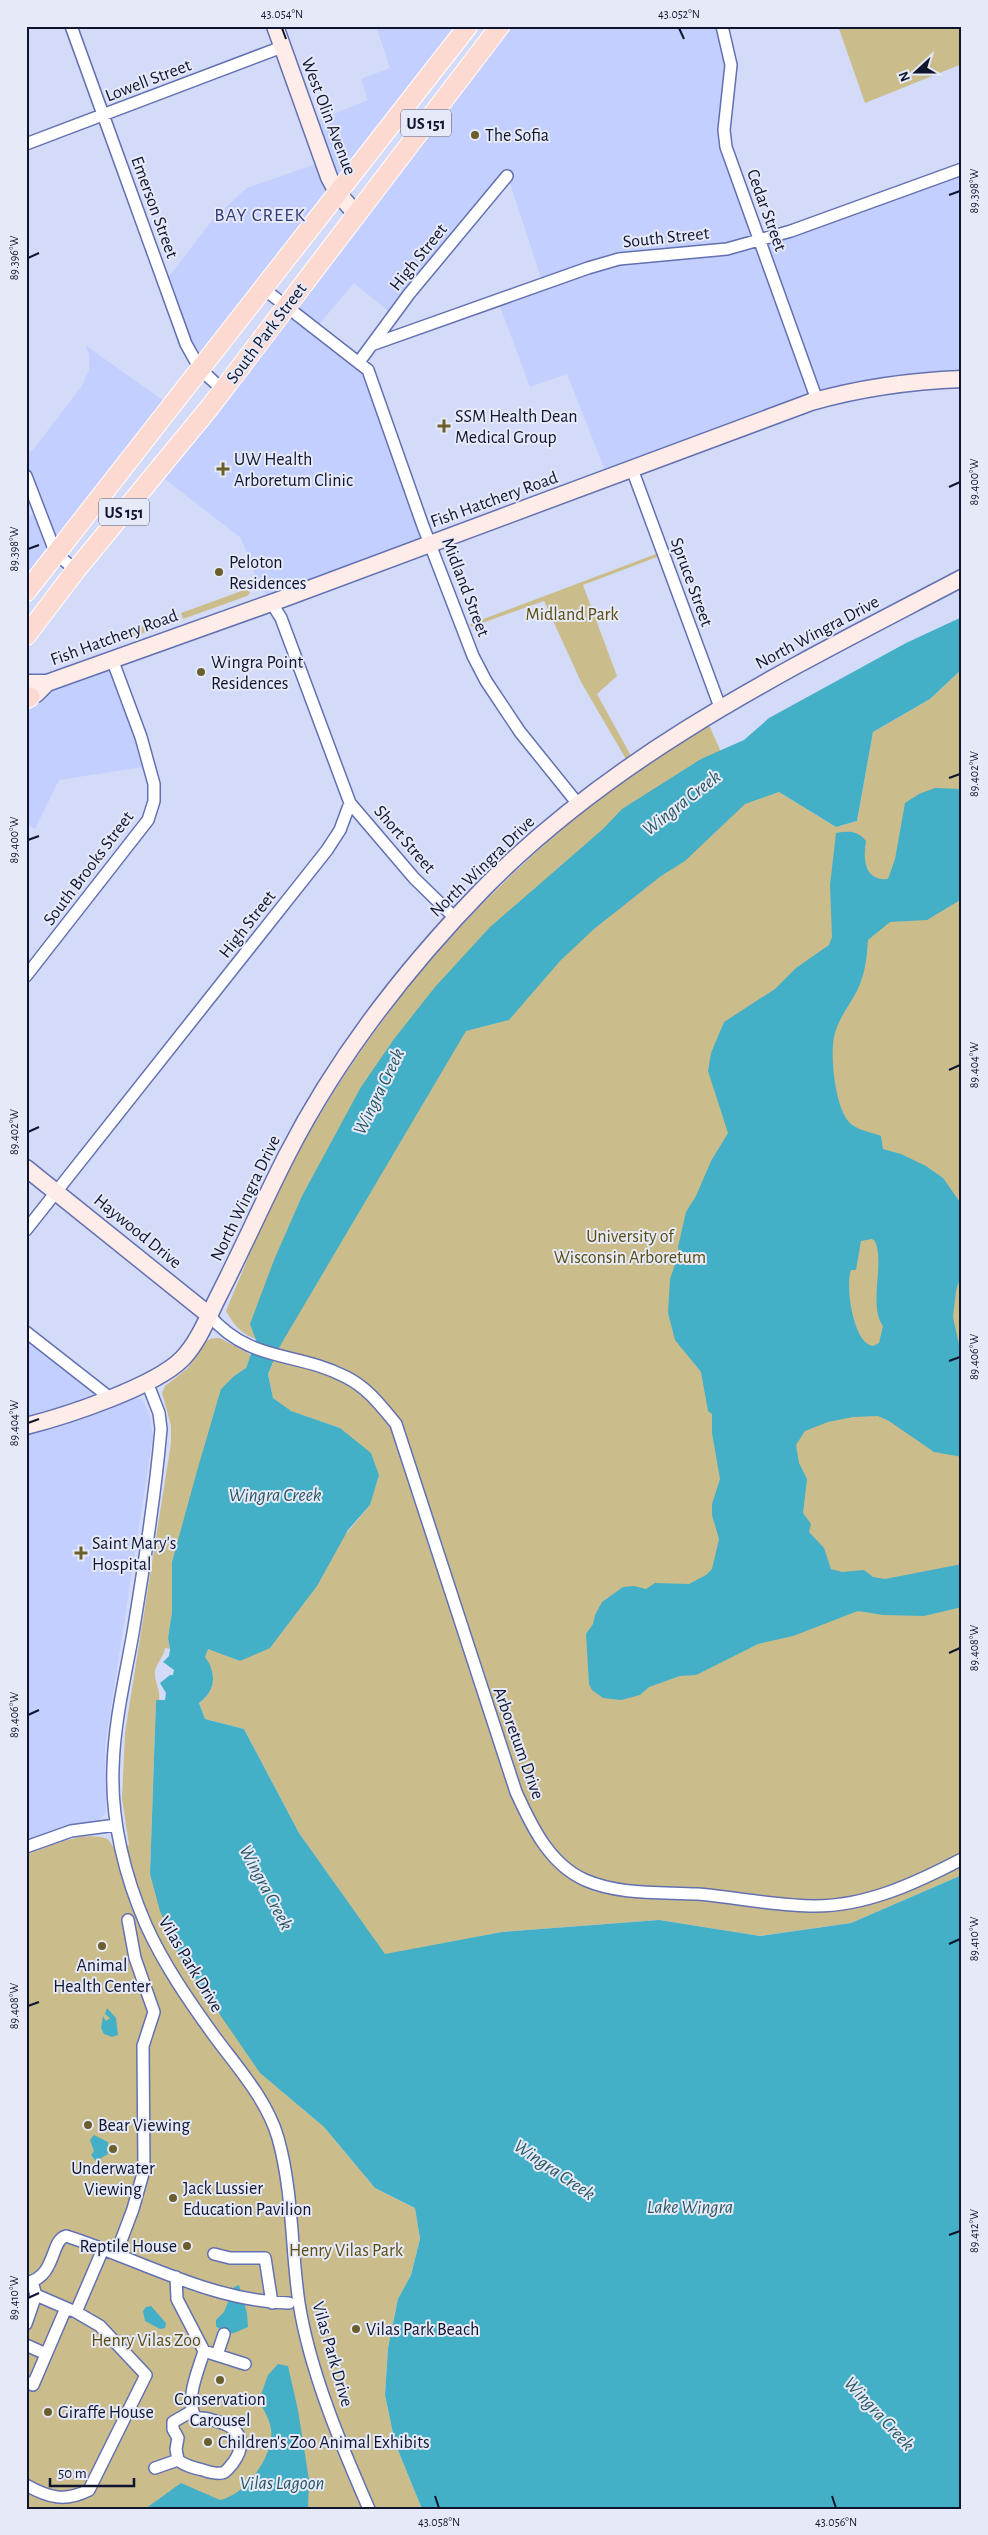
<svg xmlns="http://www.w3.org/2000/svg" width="988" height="2535" font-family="'Alegreya Sans',sans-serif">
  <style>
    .built { fill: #c3cffe }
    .green { fill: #cbbd8b }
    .water { fill: #43b0c7; fill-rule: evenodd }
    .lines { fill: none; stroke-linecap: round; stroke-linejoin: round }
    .street-casing { stroke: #6370b1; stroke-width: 14 }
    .secondary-casing { stroke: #6370b1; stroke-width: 19 }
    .primary-casing { stroke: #fff; stroke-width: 21 }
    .street { stroke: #fff; stroke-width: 11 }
    .secondary { stroke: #feece8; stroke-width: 16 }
    .primary { stroke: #fddad1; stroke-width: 19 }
    .ticks { fill: none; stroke: #10152e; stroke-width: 2 }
    .poi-dot { fill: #6c5e2b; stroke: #e5e9f8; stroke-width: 2 }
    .labels { text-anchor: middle; stroke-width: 4; stroke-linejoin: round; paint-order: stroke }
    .shield { fill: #e5e9f8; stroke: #50556b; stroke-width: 1 }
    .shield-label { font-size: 16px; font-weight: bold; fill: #10152e }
    .street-label { font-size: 18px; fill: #10152e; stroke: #e5e9f8 }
    .poi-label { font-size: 18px; fill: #10152e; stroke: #e5e9f8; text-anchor: start }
    .park-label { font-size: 18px; fill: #5b4c0d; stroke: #e5e9f8 }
    .neighbourhood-label { font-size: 19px; letter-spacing: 1px; fill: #313a76; stroke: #e5e9f8 }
    .water-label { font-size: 19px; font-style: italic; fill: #285660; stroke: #e5e9f8 }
    .neatline { fill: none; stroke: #10152e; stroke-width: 2 }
    .ticks-label { font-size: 12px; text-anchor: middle; fill: #10152e }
  </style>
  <rect width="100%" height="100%" fill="#d4dbf8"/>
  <!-- built -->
  <path class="built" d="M 376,26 L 468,26 L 200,369 L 164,283 L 214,218 L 247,188 L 322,162 L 309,124 L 368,100 L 361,79 L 390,68 Z
    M 500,26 L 722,26 L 726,40 L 724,130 L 758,240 L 962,169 L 962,379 L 863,388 L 608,478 L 567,374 L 530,387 L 498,301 L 543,284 L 508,177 L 394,316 L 354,283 L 315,329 L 359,362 L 431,544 L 271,602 L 258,583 L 241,538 L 157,473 Z
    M 85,345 L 171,406 L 26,592 L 26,517 L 40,512 L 26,476 L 26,453 L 33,450 L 81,387 L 89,370 L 89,354 Z
    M 112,659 L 149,766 L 59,780 L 35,829 L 26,823 L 26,699 Z
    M 26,1337 L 80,1379 L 109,1407 L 133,1398 L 142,1399 L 150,1417 L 153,1436 L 105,1746 L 106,1812 L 99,1821 L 67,1825 L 26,1841 Z"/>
  <!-- green -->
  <path class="green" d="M 838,26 L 962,26 L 962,64 L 865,103 Z
    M 656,554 L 657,557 L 583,585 L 617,676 L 597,694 L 635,763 L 630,766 L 581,682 L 544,601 L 471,627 L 470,624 Z
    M 247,589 L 250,593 L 247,596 L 183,619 L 181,613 Z
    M 178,614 L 180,620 L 124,640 L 121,634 Z
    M 962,669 L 962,1875 L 851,1923 L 760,1936 L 659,1920 L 502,1932 L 385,1955 L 299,1833 L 244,1729 L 205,1719 L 199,1703 C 216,1691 217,1672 204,1657 L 208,1648 L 240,1661 L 370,1505 L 340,1428 L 290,1411 L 273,1398 L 268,1374 L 280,1346 C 253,1339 240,1337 226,1311 C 254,1242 285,1172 324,1108 C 394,992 485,891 590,806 C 628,776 669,751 709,725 L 744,803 L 779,792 L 836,827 L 857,821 L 873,732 L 930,699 Z
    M 213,1338 L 220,1338 L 251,1355 L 246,1368 L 234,1376 L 172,1562 L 172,1612 L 168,1638 L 170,1649 L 165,1648 C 164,1657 157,1662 155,1671 C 154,1682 161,1690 159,1700 L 156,1700 L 150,1874 L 260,2073 L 324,2127 L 375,2188 L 415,2208 L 420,2239 L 411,2275 L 398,2299 L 388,2348 L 385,2395 L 395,2443 L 422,2509 L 26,2509 L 26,1855 C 50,1846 83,1830 108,1839 L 114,1848 L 129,1845 L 122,1799 L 125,1733 L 171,1443 L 171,1426 L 162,1393 L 165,1386 L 188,1368 L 206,1341 Z"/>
  <!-- water -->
  <path class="water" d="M 962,617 L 962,669 L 930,699 L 873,732 L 857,821 L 836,827 L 779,792 L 745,804 L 685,861 L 661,876 L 594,929 L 560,961 L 509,1020 L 466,1031 L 280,1346 L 268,1374 L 273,1398 L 291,1411 L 340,1428 L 371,1453 L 379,1475 L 370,1505 L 348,1530 L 317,1586 L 270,1648 L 240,1661 L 208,1649 L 205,1657 C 217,1673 216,1691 199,1703 L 205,1719 L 244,1729 L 299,1833 L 385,1954 L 502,1932 L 659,1920 L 760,1936 L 851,1923 L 962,1875 L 962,2509 L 422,2509 L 395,2443 L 385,2395 L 388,2348 L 398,2299 L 411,2275 L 420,2239 L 415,2208 L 375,2188 L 324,2127 L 260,2073 L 179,1955 L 160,1911 L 150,1874 L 156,1700 L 165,1700 L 166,1693 L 160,1683 L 170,1675 L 173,1675 L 174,1670 L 163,1662 L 169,1656 L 170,1649 L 168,1638 L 172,1612 L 172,1562 L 197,1471 L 221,1389 L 234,1376 L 246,1368 L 256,1340 L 250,1324 L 274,1260 L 302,1196 L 361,1087 L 394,1039 L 435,987 L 490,927 L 603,829 L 622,809 L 701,759 L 744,740 L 769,718 L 906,643 Z
    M 935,788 L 962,789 L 962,899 L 927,920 L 890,922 L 868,940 C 867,954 866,968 861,981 C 855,1000 838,1016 834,1037 C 830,1057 835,1106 849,1122 C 856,1130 871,1132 881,1136 L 883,1149 L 901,1154 L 926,1166 L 943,1178 L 962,1205 L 962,1271 L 956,1291 L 953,1317 L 962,1358 L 962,1457 L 934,1452 L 889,1421 L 878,1416 L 853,1417 L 828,1422 L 805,1431 L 796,1445 L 799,1463 L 807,1479 L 803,1513 L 811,1524 L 809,1532 L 824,1548 L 831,1569 L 842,1572 L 864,1570 L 873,1577 L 885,1579 L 962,1564 L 962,1607 L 924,1616 L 883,1615 L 858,1611 L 793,1636 L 758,1644 L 696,1675 L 680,1676 L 649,1687 L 640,1695 L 621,1700 L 603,1698 L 592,1690 L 589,1684 L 586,1634 L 593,1624 L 595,1615 L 602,1602 L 623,1587 L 634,1586 L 646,1589 L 655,1583 L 689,1584 L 706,1575 L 712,1569 L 719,1539 L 712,1515 L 712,1504 L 720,1479 L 712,1433 L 712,1414 L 708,1411 L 701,1372 L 675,1340 L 668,1313 L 670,1279 L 679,1253 L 678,1247 L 686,1212 L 696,1196 L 711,1161 L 728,1133 L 708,1071 L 711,1053 L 724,1022 L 775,989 L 796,968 L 829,945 L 832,937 L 830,885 L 836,833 C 849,831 857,830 866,841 C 863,859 864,881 888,879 L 895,859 L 905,803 L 919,794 ZM 872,1239 L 875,1241 C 885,1265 868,1305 883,1326 L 879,1343 L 873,1346 C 853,1344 845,1285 851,1270 L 856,1270 L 861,1241 Z
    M 107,2008 L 116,2018 L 118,2035 L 112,2037 L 104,2034 L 101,2028 L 103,2016 L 106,2021 L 110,2018 L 105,2014 Z
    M 94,2135 L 108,2142 L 108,2154 L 101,2158 L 101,2162 L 96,2161 L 91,2155 L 94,2151 L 90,2140 Z
    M 239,2285 L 247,2313 L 248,2327 L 234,2333 L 225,2334 L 216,2326 L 216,2320 L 224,2312 L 234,2287 Z
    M 151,2306 L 166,2323 L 165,2328 L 160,2329 L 145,2321 L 143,2311 L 146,2307 Z
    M 278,2364 L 288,2366 L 298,2410 L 309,2480 L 308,2509 L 145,2509 L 181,2483 L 220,2500 C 246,2495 275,2454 271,2429 C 270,2420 263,2409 259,2400 L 268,2375 Z"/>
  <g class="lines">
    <defs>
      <path id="street" d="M 71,26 L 186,344 L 200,369 L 223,390
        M 722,26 L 731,65 L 724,130 L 726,147 L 817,400
        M 26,144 L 282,47
        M 264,289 L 368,370 L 423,526 L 473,656 L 486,681 L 520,732 L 578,804
        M 374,344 L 588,268 L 619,259 L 727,249 L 791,231 L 962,169
        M 359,362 L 409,294 L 507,176
        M 632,469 L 720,707
        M 26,476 L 56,554 L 76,570
        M 350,803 L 414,878 L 455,918
        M 26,976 L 148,820 L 154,801 L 154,784 L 141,737 L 112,659
        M 26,1230 L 327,850 L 340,830 L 350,803 L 281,618 L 271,602
        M 209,1315 C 250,1363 296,1351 346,1377 C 368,1388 381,1406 396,1424 L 516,1792 C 531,1825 549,1864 585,1880 C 619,1895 661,1892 697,1894 C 736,1897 775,1906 815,1906 C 867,1906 916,1883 962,1859
        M 26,1332 L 109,1397
        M 147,1382 L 159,1413 L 161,1429 C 155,1497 144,1565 133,1633 C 125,1678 114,1723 113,1769 C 111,1821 125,1877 146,1925 C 164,1965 189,2001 215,2037 C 238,2068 267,2100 278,2138 C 293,2191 291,2249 299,2303 C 310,2372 341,2445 369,2509
        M 26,1847 L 71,1831 L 116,1825
        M 116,2254 L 133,2209 L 144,2170 L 143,2046 L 154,2012 L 135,1958 L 128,1920
        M 214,2254 L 230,2258 L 265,2258 L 272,2303
        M 176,2277 L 177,2299 L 204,2351 C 199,2369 184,2400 196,2418
        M 26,2283 C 57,2277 50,2240 66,2236 C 139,2259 210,2301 289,2303
        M 36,2295 L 66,2308
        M 26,2324 L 36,2295 L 32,2282
        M 26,2345 L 46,2354
        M 204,2351 L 245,2364
        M 217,2355 L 224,2334
        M 26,2382 L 33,2385 L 66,2308 L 76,2312 L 103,2249
        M 192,2411 L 173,2422 L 173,2429 L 178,2438 L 176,2449 L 178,2460 C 185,2466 194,2468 203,2470 C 208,2472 217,2474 222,2473 C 227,2472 230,2466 233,2463 C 247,2444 241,2428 219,2422 C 211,2420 205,2417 196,2418
        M 155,2468 L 178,2460
        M 26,2485 C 49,2498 65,2502 89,2490 L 146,2375 L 100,2326 L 76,2312"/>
      <path id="secondary" d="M 275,26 L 329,177 L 337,192 L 356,214
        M 26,683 L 47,683
        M 26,698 L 36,694 L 47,683 L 285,598 L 811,402 C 860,388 910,381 962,379
        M 26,1168 L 209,1315
        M 26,1426 C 66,1416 154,1387 182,1359 C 198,1343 208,1317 218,1297 C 242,1250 263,1202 287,1155 C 338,1055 407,967 485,887 C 621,749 793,667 962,578"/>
      <path id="primary" d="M 26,592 L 468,26
        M 26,636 L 76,570 L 210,407 L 500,26
        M 26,699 L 30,697"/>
    </defs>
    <!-- street casing -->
    <use href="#street" class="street-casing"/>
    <!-- secondary casing -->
    <use href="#secondary" class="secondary-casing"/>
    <!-- primary casing -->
    <use href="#primary" class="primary-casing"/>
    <!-- street -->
    <use href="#street" class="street"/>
    <!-- secondary -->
    <use href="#secondary" class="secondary"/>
    <!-- primary -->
    <use href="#primary" class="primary"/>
  </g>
  <!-- ticks -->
  <path class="ticks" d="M 282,28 L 286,39M 679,28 L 684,39M 949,195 L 960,191M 28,258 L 39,253M 949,487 L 960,482M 28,549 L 39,545M 949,778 L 960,774M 28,840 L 39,836M 949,1070 L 960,1065M 28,1132 L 39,1127M 949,1361 L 960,1357M 28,1423 L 39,1419M 949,1653 L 960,1648M 28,1715 L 39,1710M 949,1944 L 960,1939M 28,2006 L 39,2002M 949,2235 L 960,2231M 28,2298 L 39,2293M 435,2496 L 439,2508M 832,2496 L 836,2508"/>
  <!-- markers -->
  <g class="poi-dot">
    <circle cx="475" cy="135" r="5"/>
    <path d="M441.5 418.5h5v5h5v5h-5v5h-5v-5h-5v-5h5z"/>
    <path d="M220.5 461.5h5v5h5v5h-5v5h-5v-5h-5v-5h5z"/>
    <circle cx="219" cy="572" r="5"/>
    <circle cx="201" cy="672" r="5"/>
    <path d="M78.5 1545.5h5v5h5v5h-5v5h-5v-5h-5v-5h5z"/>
    <circle cx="102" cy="1946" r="5"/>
    <circle cx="88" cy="2125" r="5"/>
    <circle cx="113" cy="2149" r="5"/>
    <circle cx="173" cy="2198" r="5"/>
    <circle cx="187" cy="2246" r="5"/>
    <circle cx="356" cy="2329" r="5"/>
    <circle cx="220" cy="2380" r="5"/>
    <circle cx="48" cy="2412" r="5"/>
    <circle cx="208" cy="2442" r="5"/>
  </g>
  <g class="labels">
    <!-- shield labels -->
    <g class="shield">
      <rect x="401" y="109.5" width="50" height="27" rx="4"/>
      <rect x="99" y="498.5" width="50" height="27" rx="4"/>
    </g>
    <g class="shield-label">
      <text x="426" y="129">US 151</text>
      <text x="124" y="518">US 151</text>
    </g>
    <!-- street labels -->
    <g class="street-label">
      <text transform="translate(148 80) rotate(-21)" y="6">Lowell Street</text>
      <text transform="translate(329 116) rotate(69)" y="6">West Olin Avenue</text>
      <text transform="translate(155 207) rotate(70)" y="6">Emerson Street</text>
      <text transform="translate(767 210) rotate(70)" y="6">Cedar Street</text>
      <text transform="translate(666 237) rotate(-6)" y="6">South Street</text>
      <text transform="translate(418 257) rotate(-51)" y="6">High Street</text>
      <text transform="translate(266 333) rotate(-53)" y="6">South Park Street</text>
      <text transform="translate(494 499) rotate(-20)" y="6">Fish Hatchery Road</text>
      <text transform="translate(692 582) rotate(70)" y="6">Spruce Street</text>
      <text transform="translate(466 587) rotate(69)" y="6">Midland Street</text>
      <text transform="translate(817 632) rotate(-28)" y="6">North Wingra Drive</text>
      <text transform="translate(114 637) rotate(-20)" y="6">Fish Hatchery Road</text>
      <text transform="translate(405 839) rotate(49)" y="6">Short Street</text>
      <text transform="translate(482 866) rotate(-44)" y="6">North Wingra Drive</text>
      <text transform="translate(88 868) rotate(-53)" y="6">South Brooks Street</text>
      <text transform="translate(247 924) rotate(-52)" y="6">High Street</text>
      <text transform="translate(245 1198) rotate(-64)" y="6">North Wingra Drive</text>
      <text transform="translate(138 1231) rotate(39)" y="6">Haywood Drive</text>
      <text transform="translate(519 1743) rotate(70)" y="6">Arboretum Drive</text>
      <text transform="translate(191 1964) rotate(59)" y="6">Vilas Park Drive</text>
      <text transform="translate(333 2354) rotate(74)" y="6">Vilas Park Drive</text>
    </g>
    <!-- poi labels -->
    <g class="poi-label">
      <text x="485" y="141">The Sofia</text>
      <text x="455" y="422">SSM Health Dean<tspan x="455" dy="21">Medical Group</tspan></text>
      <text x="234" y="465">UW Health<tspan x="234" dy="21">Arboretum Clinic</tspan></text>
      <text x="229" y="568">Peloton<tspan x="229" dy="21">Residences</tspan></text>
      <text x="211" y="668">Wingra Point<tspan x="211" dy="21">Residences</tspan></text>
      <text x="92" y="1549">Saint Mary's<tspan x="92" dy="21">Hospital</tspan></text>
      <text x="102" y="1971" text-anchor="middle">Animal<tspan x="102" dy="21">Health Center</tspan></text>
      <text x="98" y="2131">Bear Viewing</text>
      <text x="113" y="2174" text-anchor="middle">Underwater<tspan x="113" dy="21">Viewing</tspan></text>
      <text x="183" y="2194">Jack Lussier<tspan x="183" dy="21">Education Pavilion</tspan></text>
      <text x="177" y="2252" text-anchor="end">Reptile House</text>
      <text x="366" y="2335">Vilas Park Beach</text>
      <text x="220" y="2405" text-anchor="middle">Conservation<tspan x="220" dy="21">Carousel</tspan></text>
      <text x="58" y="2418">Giraffe House</text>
      <text x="218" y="2448">Children's Zoo Animal Exhibits</text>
    </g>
    <!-- park labels -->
    <g class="park-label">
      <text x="572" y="620">Midland Park</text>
      <text x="630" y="1242">University of<tspan x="630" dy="21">Wisconsin Arboretum</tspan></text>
      <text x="346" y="2256">Henry Vilas Park</text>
      <text x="146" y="2346">Henry Vilas Zoo</text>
    </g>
    <!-- neighbourhood labels -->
    <g class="neighbourhood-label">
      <text x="260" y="221">BAY CREEK</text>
    </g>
    <!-- water labels -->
    <g class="water-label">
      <text transform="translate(681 802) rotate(-38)" y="7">Wingra Creek</text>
      <text transform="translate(378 1091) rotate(-64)" y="7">Wingra Creek</text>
      <text x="275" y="1501">Wingra Creek</text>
      <text transform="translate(267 1887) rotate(62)" y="7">Wingra Creek</text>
      <text transform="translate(555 2169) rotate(34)" y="7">Wingra Creek</text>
      <text x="690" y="2213">Lake Wingra</text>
      <text transform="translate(880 2413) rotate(47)" y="7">Wingra Creek</text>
      <text x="282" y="2489">Vilas Lagoon</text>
    </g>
  </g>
  <!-- border -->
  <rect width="988" height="2535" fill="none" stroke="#e5e9f8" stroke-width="55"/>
  <!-- north arrow -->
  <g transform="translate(916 72) rotate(249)" stroke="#e5e9f8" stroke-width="4" paint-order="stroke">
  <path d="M0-4L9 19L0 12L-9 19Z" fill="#10152e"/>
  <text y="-8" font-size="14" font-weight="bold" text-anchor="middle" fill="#10152e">N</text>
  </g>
  <!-- scale -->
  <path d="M50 2478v8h84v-8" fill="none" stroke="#10152e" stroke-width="2.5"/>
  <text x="58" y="2478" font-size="15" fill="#10152e" stroke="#e5e9f8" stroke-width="4" paint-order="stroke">50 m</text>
  <rect x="28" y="28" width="932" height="2480" class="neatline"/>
  <g class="ticks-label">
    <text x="282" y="18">43.054°N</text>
    <text x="679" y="18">43.052°N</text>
    <text transform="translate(974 191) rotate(-90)" y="4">89.398°W</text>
    <text transform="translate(14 258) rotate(-90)" y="4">89.396°W</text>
    <text transform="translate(974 482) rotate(-90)" y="4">89.400°W</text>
    <text transform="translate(14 549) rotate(-90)" y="4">89.398°W</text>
    <text transform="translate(974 774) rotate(-90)" y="4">89.402°W</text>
    <text transform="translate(14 840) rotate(-90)" y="4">89.400°W</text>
    <text transform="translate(974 1065) rotate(-90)" y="4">89.404°W</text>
    <text transform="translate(14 1132) rotate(-90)" y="4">89.402°W</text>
    <text transform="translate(974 1357) rotate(-90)" y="4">89.406°W</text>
    <text transform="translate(14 1423) rotate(-90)" y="4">89.404°W</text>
    <text transform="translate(974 1648) rotate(-90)" y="4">89.408°W</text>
    <text transform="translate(14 1715) rotate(-90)" y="4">89.406°W</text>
    <text transform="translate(974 1939) rotate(-90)" y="4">89.410°W</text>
    <text transform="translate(14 2006) rotate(-90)" y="4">89.408°W</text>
    <text transform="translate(974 2231) rotate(-90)" y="4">89.412°W</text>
    <text transform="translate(14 2298) rotate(-90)" y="4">89.410°W</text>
    <text x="439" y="2526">43.058°N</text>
    <text x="836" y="2526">43.056°N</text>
  </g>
</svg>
